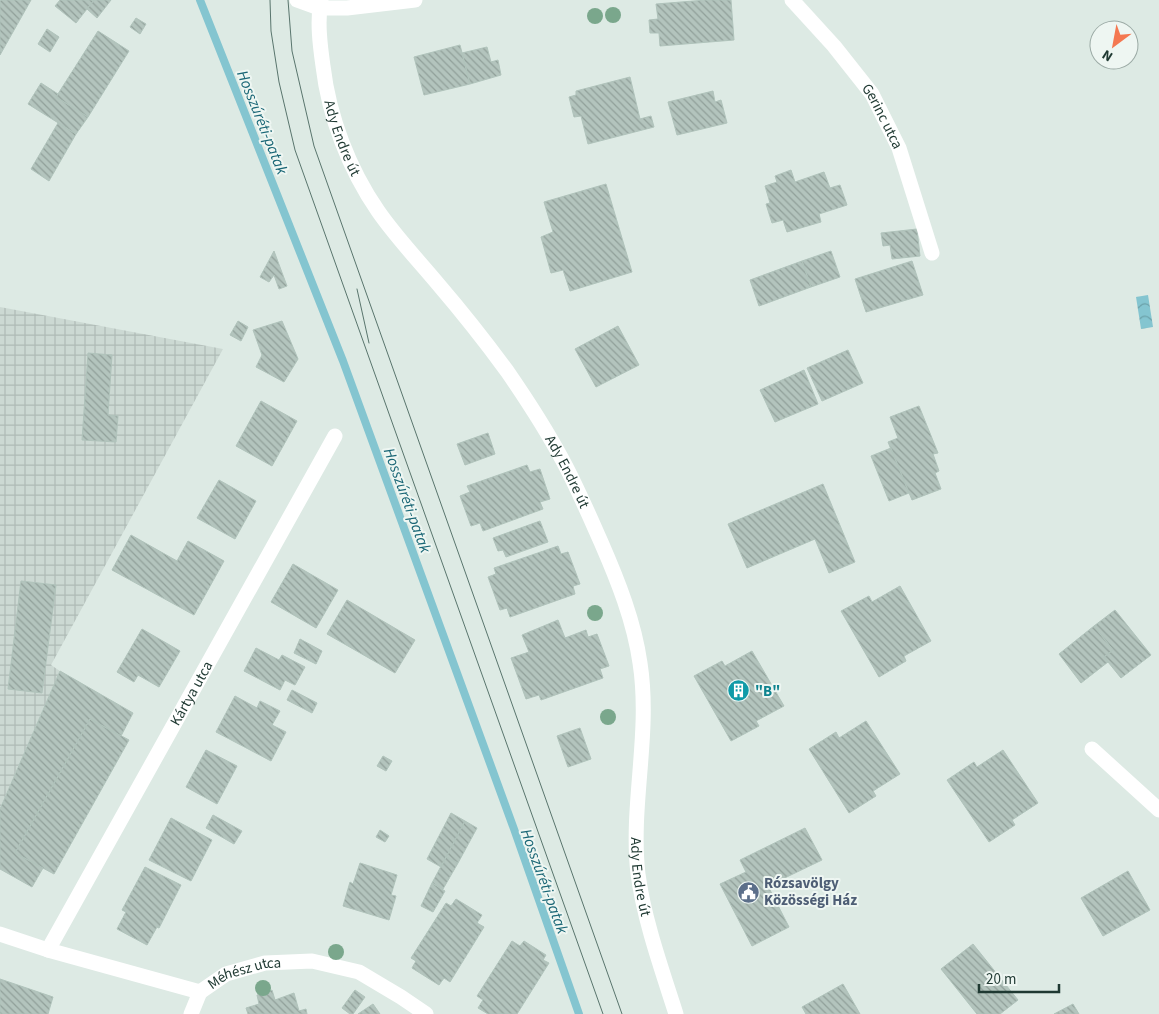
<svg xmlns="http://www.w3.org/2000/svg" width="1159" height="1014" font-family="'Source Sans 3',sans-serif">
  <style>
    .industrial { fill: url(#industrial-grid) }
    .water { fill: url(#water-waves) }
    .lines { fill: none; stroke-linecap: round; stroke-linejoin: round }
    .stream { stroke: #84c5d0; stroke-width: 8 }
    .building { fill: url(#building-back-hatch); stroke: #b0c3bb }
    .minor { stroke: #fff; stroke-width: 15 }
    .tertiary { stroke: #fff; stroke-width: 15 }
    .tram { stroke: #59756d; stroke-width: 1 }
    .tree { fill: #7aa78c }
    .labels { text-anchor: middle; stroke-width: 4; stroke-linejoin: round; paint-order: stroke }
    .street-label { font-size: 15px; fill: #1f3932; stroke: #eef6f2 }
    .culture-label { font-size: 15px; font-weight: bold; fill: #0d838f; stroke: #eef6f2; text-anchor: start }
    .service-label { font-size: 15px; font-weight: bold; fill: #4e5e75; stroke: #eef6f2; text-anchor: start }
    .water-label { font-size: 16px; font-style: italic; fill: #196675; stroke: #eef6f2 }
  </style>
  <defs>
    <pattern id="industrial-grid" width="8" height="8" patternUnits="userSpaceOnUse" patternTransform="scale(1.25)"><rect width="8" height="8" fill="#ccd9d3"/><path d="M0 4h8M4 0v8" fill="none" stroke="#afbbb6"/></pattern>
    <pattern id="water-waves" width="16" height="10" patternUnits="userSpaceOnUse" patternTransform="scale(1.25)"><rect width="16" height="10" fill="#84c5d0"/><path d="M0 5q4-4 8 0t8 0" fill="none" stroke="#6ba1a9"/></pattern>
    <pattern id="building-back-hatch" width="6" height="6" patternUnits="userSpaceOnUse" patternTransform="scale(1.25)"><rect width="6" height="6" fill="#b3c4bd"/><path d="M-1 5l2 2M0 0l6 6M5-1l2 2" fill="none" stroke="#91a09a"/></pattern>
  </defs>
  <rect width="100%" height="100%" fill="#ddeae4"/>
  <!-- industrial -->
  <path class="industrial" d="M 0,307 L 223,349 L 51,665 L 60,671 L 0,808 Z"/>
  <!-- water -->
  <path class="water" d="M 1148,295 L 1153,327 L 1141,329 L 1136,297 Z"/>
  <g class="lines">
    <!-- stream -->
    <path class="stream" d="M 200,0 L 343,361 L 514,829 L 579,1014"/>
  </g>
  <!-- building -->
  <path class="building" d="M 1,0 L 31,0 L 0,55 L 0,1 Z
    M 60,0 L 94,0 L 76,23 L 55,6 Z
    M 94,0 L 111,0 L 97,18 L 87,9 Z
    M 706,0 L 731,0 L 734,40 L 660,46 L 659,33 L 650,33 L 649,20 L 658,19 L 656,4 Z
    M 136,18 L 146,24 L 140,34 L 130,27 Z
    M 47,29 L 59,37 L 50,52 L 38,44 Z
    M 98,31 L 129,51 L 88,117 L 56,97 Z
    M 460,45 L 470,84 L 424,95 L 414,57 Z
    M 487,47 L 491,62 L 498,60 L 501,75 L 470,84 L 462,53 Z
    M 630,77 L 640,119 L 651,116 L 654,127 L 588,144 L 581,116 L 574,117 L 569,97 L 576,95 L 576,91 Z
    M 41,83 L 58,94 L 56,97 L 88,117 L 76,134 L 28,104 Z
    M 713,91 L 715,102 L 721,100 L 727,123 L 677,135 L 668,102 Z
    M 58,123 L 76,134 L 49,181 L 31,169 Z
    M 791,170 L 795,182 L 824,172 L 830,188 L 840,185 L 847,205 L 819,214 L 821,222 L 787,232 L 783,220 L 772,223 L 766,204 L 770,203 L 765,186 L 777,182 L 775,176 Z
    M 606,184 L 632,272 L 570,291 L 563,270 L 551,273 L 541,237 L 553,232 L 544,202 Z
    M 917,229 L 920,256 L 892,259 L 890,245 L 883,246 L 881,233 Z
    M 274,251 L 287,286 L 279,289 L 274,275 L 269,282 L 260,277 Z
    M 831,251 L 840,277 L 811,287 L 802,261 Z
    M 802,261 L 811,287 L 759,306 L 750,280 Z
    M 912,261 L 923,295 L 866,312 L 855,279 Z
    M 238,321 L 248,327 L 241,341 L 230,335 Z
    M 282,321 L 298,359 L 284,382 L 256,367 L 262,355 L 253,330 Z
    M 618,326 L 639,365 L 596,387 L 575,349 Z
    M 848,350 L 863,383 L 822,401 L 807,368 Z
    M 88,353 L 112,355 L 108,415 L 118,416 L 116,442 L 82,440 Z
    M 804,370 L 818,404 L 775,422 L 760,390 Z
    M 261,401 L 297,421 L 272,466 L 236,446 Z
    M 919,406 L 938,453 L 933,454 L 939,471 L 935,473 L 941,489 L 912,500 L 888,442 L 898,438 L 890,417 Z
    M 488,433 L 495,454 L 465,465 L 457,444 Z
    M 891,448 L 909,493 L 889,501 L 871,456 Z
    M 527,465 L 530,472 L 540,469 L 550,499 L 540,502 L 543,509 L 483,531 L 480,523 L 471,526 L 460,496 L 470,492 L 467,486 Z
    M 219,480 L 256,501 L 235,539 L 197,518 Z
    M 823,484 L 855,562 L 829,573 L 815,539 L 747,568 L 728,524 Z
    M 540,521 L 548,542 L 506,557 L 503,550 L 498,551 L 493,538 Z
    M 131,535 L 177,561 L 188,541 L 224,561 L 194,615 L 112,570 Z
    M 558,546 L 561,554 L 568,552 L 580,584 L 573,586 L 575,594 L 510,617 L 507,608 L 500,610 L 488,577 L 496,574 L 494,568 Z
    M 293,564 L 338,590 L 316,628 L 271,602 Z
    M 21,581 L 56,585 L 42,693 L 8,689 Z
    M 900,586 L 931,641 L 904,656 L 906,661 L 879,677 L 841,611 L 869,596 L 872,602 Z
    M 347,600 L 415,640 L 395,673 L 327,634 Z
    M 1115,610 L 1151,655 L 1121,678 L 1104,657 L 1113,650 L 1094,626 Z
    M 558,620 L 565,638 L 586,630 L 588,637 L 597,634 L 609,666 L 600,669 L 603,678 L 541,700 L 539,695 L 526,699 L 511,658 L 529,652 L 522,635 Z
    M 1094,626 L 1113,650 L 1104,657 L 1108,662 L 1081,683 L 1059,654 Z
    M 142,629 L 180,651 L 159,687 L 138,675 L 134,682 L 117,672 Z
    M 300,639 L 322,651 L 316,664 L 294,653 Z
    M 256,648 L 279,660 L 282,655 L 305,667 L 295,685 L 285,680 L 280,690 L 244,671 Z
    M 752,651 L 784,706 L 756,721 L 759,726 L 731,741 L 694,676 L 722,661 L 725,666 Z
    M 60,671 L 133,713 L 121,736 L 90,719 L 15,853 L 43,868 L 32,887 L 0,869 L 0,809 Z
    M 292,690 L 317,703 L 312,713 L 287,700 Z
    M 235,696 L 257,708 L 260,701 L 280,711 L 272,725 L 286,732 L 271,761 L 216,732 Z
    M 90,719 L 129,740 L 54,874 L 15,853 Z
    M 866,721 L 900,774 L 873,791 L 876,796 L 849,813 L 809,749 L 836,732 L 839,738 Z
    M 580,728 L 591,759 L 568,767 L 557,736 Z
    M 206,750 L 237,766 L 217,804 L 186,787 Z
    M 1003,750 L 1038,803 L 1012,820 L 1015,825 L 989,842 L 947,780 L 974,762 L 977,767 Z
    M 383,756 L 392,761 L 386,771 L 377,766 Z
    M 451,813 L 465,821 L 441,867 L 427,859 Z
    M 213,815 L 242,831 L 234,844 L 206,828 Z
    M 171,818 L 212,840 L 191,881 L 149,860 Z
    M 465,821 L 477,828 L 458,863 L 446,857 Z
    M 805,828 L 822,860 L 768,886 L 789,927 L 752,946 L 720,884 L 746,872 L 740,860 Z
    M 380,830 L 389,836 L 385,842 L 376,837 Z
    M 446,857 L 458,863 L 443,889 L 432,883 Z
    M 360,863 L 397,875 L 391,895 L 396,896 L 389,920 L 343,906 L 350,882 L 353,884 Z
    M 145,867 L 181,885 L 159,928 L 157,927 L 147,945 L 117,929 L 126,912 L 122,910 Z
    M 1128,871 L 1150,910 L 1103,936 L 1081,898 Z
    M 432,883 L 445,891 L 433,912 L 421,906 Z
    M 456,899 L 482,915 L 477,923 L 484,927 L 450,982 L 444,978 L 439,985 L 412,968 L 416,961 L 411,958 L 446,903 L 451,906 Z
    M 512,941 L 520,946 L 524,941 L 546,955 L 543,960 L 549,963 L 517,1014 L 488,1014 L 478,1008 L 483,1000 L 477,996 Z
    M 973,944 L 1018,1000 L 1000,1014 L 977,1014 L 941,969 Z
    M 0,979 L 53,997 L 48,1014 L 0,1014 Z
    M 843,984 L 860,1014 L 806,1014 L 802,1007 Z
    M 272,990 L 275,1000 L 294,993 L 299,1011 L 306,1009 L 307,1014 L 248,1014 L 246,1008 L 259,1004 L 257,995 Z
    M 355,990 L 365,997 L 353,1014 L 350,1014 L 342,1008 Z
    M 373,1004 L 380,1014 L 358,1014 Z
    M 1073,1004 L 1079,1014 L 1054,1014 Z"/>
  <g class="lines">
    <!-- minor -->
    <g class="minor">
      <path id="s1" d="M 792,0 L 834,46 L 872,94 L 899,148 L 932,253"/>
      <path d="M 319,8 L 347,8 L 415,0"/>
      <path d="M 1092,749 L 1159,810"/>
      <path id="s2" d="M 0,934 L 48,950 L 200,992 L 226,974 L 265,963 L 312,961 L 359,972 L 401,997 L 426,1014"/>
      <path id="s3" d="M 48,950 L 335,436"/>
      <path d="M 191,1014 L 200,992"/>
    </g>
    <!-- tertiary -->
    <g class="tertiary">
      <path d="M 297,0 L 319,8"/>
      <path id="s4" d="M 321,0 C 317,21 320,45 323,66 C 329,117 349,169 378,211 C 396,237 418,260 438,284 C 462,312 485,341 507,371 C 527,400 547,431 563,461 C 577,487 589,515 601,542 C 618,581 634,621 640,663 C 651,734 630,805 638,874 C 644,920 662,970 676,1014"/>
    </g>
    <!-- tram -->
    <path class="tram" d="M 270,0 L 271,31 L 279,82 L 295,150 L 603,1014
      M 288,0 L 292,51 L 314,146 L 622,1014
      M 357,289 L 369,343"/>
  </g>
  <!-- trees -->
  <g class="tree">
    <circle cx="613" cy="15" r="8"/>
    <circle cx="595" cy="16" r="8"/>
    <circle cx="595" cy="613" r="8"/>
    <circle cx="608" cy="717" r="8"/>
    <circle cx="336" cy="952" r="8"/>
    <circle cx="263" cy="988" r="8"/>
  </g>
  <!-- icons -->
  <defs>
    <symbol id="building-disc" viewBox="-11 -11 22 22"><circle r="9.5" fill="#0f9aa8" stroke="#eef6f2"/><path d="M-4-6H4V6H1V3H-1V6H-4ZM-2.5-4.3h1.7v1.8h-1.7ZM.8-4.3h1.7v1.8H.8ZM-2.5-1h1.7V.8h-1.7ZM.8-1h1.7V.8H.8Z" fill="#fff"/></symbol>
    <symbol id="civic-disc" viewBox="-11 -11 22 22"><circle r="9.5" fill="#5c6f8a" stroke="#eef6f2"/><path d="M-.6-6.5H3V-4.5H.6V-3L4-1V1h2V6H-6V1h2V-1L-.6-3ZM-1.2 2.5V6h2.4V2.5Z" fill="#fff"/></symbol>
  </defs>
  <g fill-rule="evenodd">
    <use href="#building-disc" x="726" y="678" width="25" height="25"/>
    <use href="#civic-disc" x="736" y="880" width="25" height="25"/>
  </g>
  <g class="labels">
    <!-- street labels -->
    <g class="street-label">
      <text dy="5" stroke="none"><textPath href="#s1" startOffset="148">Gerinc utca</textPath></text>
      <text dy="5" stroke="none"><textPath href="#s4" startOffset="141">Ady Endre út</textPath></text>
      <text dy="5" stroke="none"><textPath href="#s4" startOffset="546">Ady Endre út</textPath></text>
      <text dy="5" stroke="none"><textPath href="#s3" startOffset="294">Kártya utca</textPath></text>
      <text dy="5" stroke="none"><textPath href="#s4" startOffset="966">Ady Endre út</textPath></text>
      <text dy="5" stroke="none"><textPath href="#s2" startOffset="258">Méhész utca</textPath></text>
    </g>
    <!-- culture labels -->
    <g class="culture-label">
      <text x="755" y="696">"B"</text>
    </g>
    <!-- service labels -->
    <g class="service-label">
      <text x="764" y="888">Rózsavölgy<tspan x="764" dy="17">Közösségi Ház</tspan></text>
    </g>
    <!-- water labels -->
    <g class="water-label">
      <text transform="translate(263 122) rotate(68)" y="6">Hosszúréti-patak</text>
      <text transform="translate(408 500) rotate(70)" y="6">Hosszúréti-patak</text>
      <text transform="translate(545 881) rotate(70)" y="6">Hosszúréti-patak</text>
    </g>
  </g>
  <!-- north arrow -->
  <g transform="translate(1114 45) rotate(212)"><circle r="24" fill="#eef6f2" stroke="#9baaa5"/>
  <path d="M0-4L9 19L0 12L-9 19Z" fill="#f47851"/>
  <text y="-8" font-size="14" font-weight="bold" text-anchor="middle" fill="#1f3932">N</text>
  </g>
  <!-- scale -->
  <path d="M979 984v8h80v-8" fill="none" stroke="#1f3932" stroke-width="2.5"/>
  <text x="986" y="984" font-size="15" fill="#1f3932" stroke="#eef6f2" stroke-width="4" paint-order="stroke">20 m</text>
</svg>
